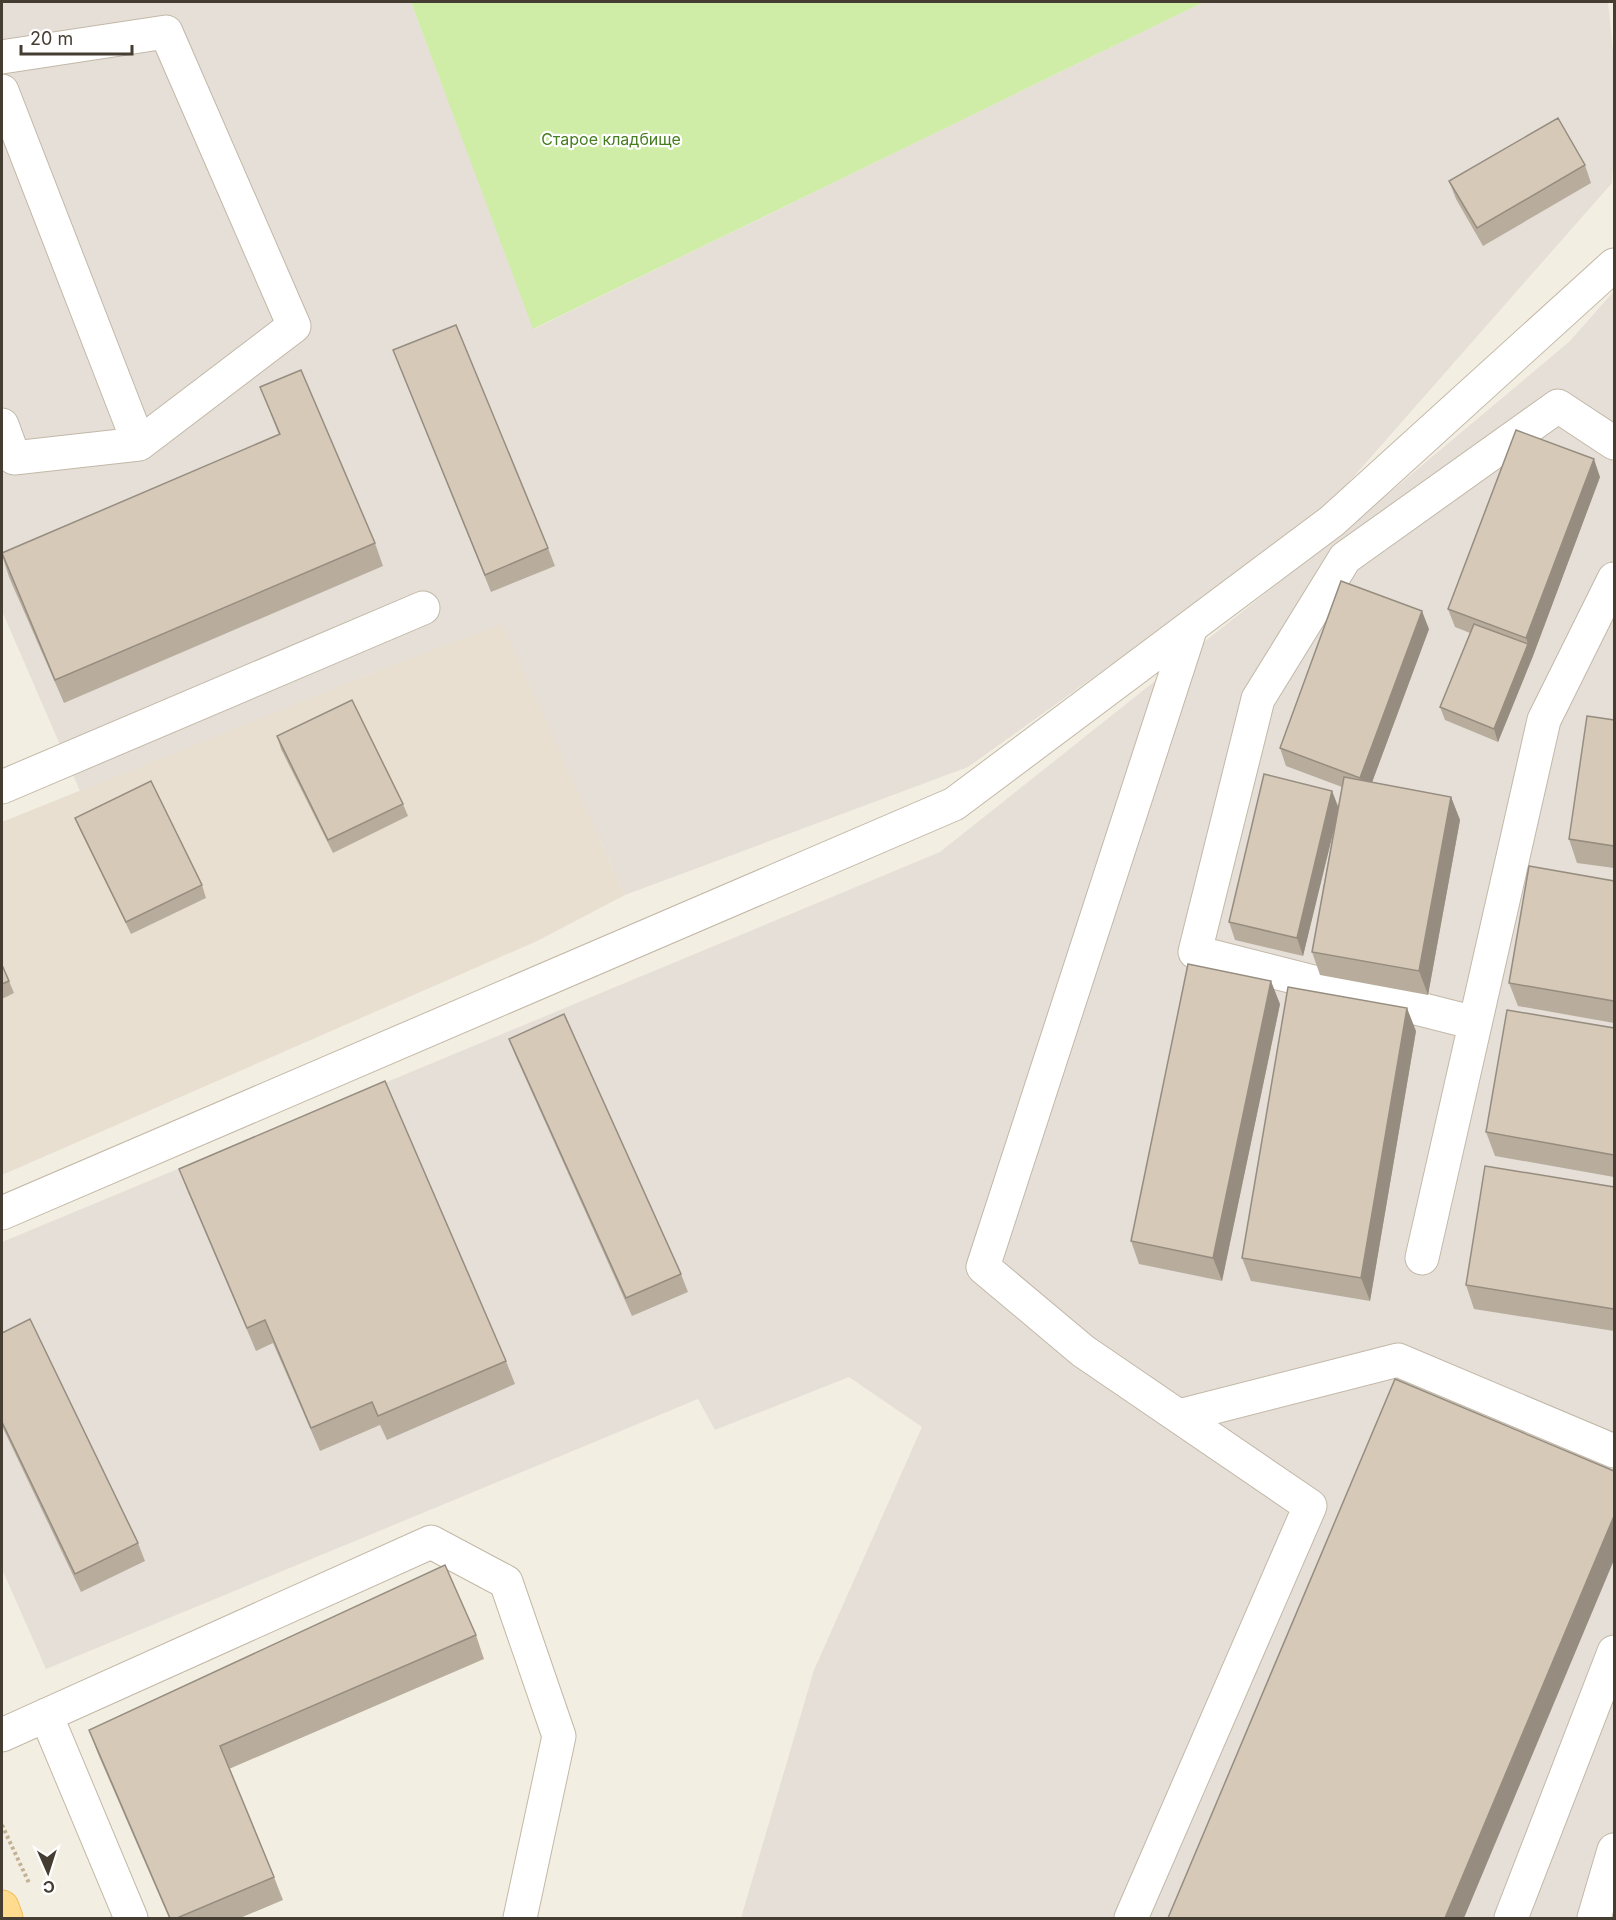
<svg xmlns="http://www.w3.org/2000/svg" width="1616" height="1920" font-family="Inter,sans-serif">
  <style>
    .residential { fill: #e8dfd0 }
    .industrial { fill: #e5dfd8 }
    .green { fill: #cfeda6 }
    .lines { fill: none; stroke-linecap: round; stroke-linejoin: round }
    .minor-casing { stroke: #c3b8a7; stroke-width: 35 }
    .major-casing { stroke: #f0bb54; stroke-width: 35 }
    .path { stroke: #c3b194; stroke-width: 4; stroke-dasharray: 3 3; stroke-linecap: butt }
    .minor { stroke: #fff; stroke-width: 33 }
    .major { stroke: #ffdb90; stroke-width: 33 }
    .wall { fill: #b8ad9d }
    .shaded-wall { fill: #968d80 }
    .building { fill: #d6c9b7; stroke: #968d80; stroke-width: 1.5 }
    .labels { text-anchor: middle; stroke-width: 4.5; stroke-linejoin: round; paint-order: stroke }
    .park-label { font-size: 16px; fill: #467d20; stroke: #fff }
  </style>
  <rect width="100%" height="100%" fill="#f3eee2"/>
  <!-- residential -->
  <path class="residential" d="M 502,623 L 625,895 L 537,941 L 2,1175 L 2,822 L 377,671 Z"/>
  <!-- industrial -->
  <path class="industrial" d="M 2,2 L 411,2 L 534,329 L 1204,2 L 1608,2 L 1614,60 L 1614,150 L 1612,183 L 1320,515 L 968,767 L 625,895 L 502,624 L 377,671 L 80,791 L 2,611 Z
    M 1614,291 L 1614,1918 L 741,1918 L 814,1670 L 922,1427 L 849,1377 L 715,1430 L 698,1399 L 46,1669 L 2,1569 L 2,1242 L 940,852 L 1345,530 L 1570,341 Z"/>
  <!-- green -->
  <path class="green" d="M 411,2 L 1204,2 L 533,329 Z"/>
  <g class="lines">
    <defs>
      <path id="minor" d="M 2,57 L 166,32 L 294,326 L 139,444 L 14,458 L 2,425
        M 2,91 L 139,444
        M 2,787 L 423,608
        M 1475,1023 L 1195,952 L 1258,699 L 1345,558 L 1558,406 L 1614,443
        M 2,1213 L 954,804 L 1332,521 L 1614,265
        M 1422,1258 L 1544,720 L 1614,579
        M 1179,1416 L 1398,1360 L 1614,1451
        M 46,1715 L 131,1918
        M 2,1735 L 431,1542 L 506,1582 L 559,1736 L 520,1918
        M 1131,1918 L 1310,1506 L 1083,1351 L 983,1267 L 1191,627
        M 1511,1918 L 1614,1652
        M 1594,1918 L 1614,1850"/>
      <path id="major" d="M 2,1907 L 6,1918"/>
    </defs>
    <!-- minor casing -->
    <use href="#minor" class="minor-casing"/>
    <!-- major casing -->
    <use href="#major" class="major-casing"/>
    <!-- path -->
    <path class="path" d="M 2,1825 L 29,1883"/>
    <!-- minor -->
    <use href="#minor" class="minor"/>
    <!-- major -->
    <use href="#major" class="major"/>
  </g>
  <!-- wall -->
  <path class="wall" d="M 1585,165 L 1591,183 L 1483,246 L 1456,199 L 1449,181 Z
    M 393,350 L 548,548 L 555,566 L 491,592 Z
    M 260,387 L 375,543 L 383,566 L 64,703 L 9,577 L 2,555 L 279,435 Z
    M 1600,477 L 1533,656 L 1498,742 L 1445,720 L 1440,707 L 1470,633 L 1455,627 L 1448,609 Z
    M 1429,629 L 1372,782 L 1451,797 L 1460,820 L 1428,995 L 1320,975 L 1312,952 L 1335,822 L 1303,956 L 1235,940 L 1229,922 L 1332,791 L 1338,807 L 1342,787 L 1286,766 L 1280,748 Z
    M 1614,720 L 1614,868 L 1577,863 L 1569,839 Z
    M 277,736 L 403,804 L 408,816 L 333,853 L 281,749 Z
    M 75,818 L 202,885 L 206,898 L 131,934 L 80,830 Z
    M 1614,881 L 1614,1023 L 1518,1006 L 1509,983 Z
    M 2,965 L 9,981 L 14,993 L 2,999 Z
    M 1280,1004 L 1222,1281 L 1139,1264 L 1131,1241 Z
    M 1614,1028 L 1614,1177 L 1495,1156 L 1486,1132 Z
    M 1416,1031 L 1370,1301 L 1251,1281 L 1242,1258 Z
    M 509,1039 L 681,1274 L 688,1292 L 632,1316 L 516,1057 Z
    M 179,1169 L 506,1361 L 515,1384 L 387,1440 L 380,1425 L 320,1451 L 273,1343 L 256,1351 L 188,1192 Z
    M 1614,1187 L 1614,1331 L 1474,1309 L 1466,1285 Z
    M 2,1333 L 138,1543 L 145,1561 L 81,1592 L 2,1426 Z
    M 476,1635 L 484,1659 L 229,1769 L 274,1877 L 283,1900 L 240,1918 L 169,1918 L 98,1754 L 89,1730 Z"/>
  <!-- shaded-wall -->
  <path class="shaded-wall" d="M 1594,459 L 1600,477 L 1533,656 L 1498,742 L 1494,729 L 1528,644 L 1526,638 Z
    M 1422,611 L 1429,629 L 1367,796 L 1360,778 Z
    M 1332,791 L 1339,809 L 1303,956 L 1297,938 Z
    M 1451,797 L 1460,820 L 1428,995 L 1419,971 Z
    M 1271,981 L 1280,1004 L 1222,1281 L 1213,1258 Z
    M 1407,1008 L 1416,1031 L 1370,1301 L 1361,1278 Z
    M 1614,1516 L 1614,1560 L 1464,1918 L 1445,1918 Z"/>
  <!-- building -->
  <path class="building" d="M 1558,118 L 1585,165 L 1477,228 L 1449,181 Z
    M 456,325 L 548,548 L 485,575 L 393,350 Z
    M 301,370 L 375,543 L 55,680 L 2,553 L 280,434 L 260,387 Z
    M 1516,430 L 1594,459 L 1526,638 L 1448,609 Z
    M 1341,581 L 1422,611 L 1360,778 L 1280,748 Z
    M 1474,624 L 1528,644 L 1494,729 L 1440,707 Z
    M 352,700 L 403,804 L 328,840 L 277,736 Z
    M 1587,716 L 1614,720 L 1614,846 L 1569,839 Z
    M 1264,774 L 1332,791 L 1297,938 L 1229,922 Z
    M 1344,777 L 1451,797 L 1419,971 L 1312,952 Z
    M 151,781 L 202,885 L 126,922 L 75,818 Z
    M 1529,866 L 1614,881 L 1614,1001 L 1509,983 Z
    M 1188,964 L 1271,981 L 1213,1258 L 1131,1241 Z
    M 2,965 L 9,981 L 2,984 Z
    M 1288,987 L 1407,1008 L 1361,1278 L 1242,1258 Z
    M 1507,1010 L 1614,1028 L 1614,1155 L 1486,1132 Z
    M 564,1014 L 681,1274 L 626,1298 L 509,1039 Z
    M 385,1081 L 506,1361 L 378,1416 L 372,1402 L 311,1428 L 265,1320 L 247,1328 L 179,1169 Z
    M 1485,1166 L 1614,1187 L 1614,1309 L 1466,1285 Z
    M 30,1319 L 138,1543 L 75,1574 L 2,1422 L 2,1333 Z
    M 1395,1379 L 1614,1471 L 1614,1516 L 1445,1918 L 1168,1918 Z
    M 445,1565 L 476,1635 L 220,1746 L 274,1877 L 177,1918 L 170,1918 L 89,1730 Z"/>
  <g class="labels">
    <!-- park labels -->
    <g class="park-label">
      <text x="611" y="145">Старое кладбище</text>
    </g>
  </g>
  <!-- border -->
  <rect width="1616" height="1920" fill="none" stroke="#463d32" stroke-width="6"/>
  <!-- north arrow -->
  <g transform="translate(48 1872) rotate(177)" stroke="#ffffff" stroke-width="4.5" paint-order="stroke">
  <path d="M0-4.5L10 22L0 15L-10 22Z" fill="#463d32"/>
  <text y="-9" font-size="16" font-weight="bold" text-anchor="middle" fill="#463d32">С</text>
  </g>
  <!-- scale -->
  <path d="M21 45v9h111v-9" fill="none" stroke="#463d32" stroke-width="3"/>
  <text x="30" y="45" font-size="18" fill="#463d32" stroke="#ffffff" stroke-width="4.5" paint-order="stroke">20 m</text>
</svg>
